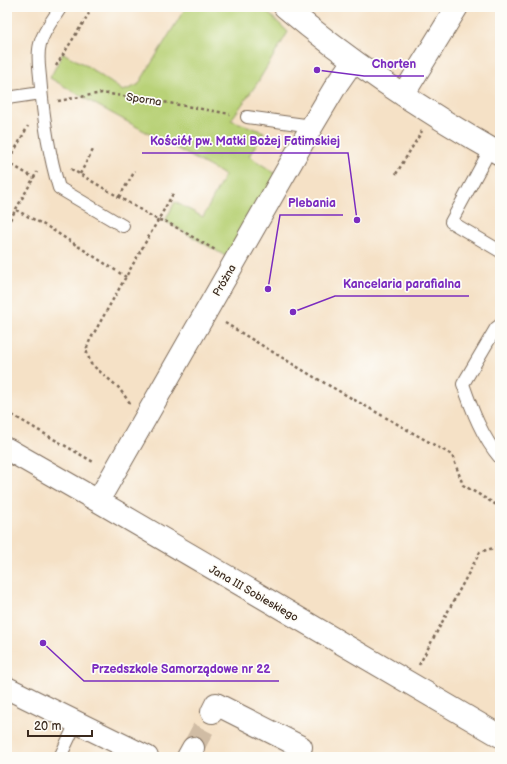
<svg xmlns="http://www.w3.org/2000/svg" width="507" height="764" font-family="'Balsamiq Sans',sans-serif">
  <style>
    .green { fill: #b9d278; stroke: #7a7e4b }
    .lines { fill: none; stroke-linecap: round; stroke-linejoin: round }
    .minor-tunnel { stroke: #d0bca4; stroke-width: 22; stroke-dasharray: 22 11; stroke-linecap: butt }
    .service-casing { stroke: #7c6a59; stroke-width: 14 }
    .minor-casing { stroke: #7c6a59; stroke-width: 24 }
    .path { stroke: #7c6a59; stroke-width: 2.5; stroke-dasharray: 3 3; stroke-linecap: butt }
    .service { stroke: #fff; stroke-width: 12 }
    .minor { stroke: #fff; stroke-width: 22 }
    .labels { text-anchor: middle; stroke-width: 3.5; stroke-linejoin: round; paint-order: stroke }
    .street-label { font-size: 11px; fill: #3b2a1e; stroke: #fdfcf7 }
    .leader { fill: none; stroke: #7b2cbf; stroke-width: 1.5 }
    .callout-dot { fill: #7b2cbf; stroke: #fdfcf7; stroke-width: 1.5 }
    .callout-label { font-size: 12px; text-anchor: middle; font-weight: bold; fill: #7b2cbf; stroke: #fdfcf7; stroke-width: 3.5; stroke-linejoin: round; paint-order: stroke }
  </style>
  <rect width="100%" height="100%" fill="#fdfcf7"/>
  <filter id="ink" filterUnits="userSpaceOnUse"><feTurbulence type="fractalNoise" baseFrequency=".025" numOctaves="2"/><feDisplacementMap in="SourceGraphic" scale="8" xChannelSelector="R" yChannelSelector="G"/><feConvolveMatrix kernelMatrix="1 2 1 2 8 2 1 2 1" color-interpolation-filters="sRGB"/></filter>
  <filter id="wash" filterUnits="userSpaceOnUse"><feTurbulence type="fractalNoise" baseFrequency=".012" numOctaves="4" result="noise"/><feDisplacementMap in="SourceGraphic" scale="16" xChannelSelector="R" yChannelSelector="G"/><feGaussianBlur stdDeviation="0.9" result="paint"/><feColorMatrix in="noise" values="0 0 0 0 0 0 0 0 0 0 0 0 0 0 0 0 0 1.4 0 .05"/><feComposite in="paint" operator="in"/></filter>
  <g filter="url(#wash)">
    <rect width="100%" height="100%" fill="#f5e1c6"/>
    <!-- green -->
    <path class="green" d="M 186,7 L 262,7 L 288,32 L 256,85 L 231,120 L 264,132 L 249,156 L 282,178 L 234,261 L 165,221 L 175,202 L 203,217 L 225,175 L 93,103 L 50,78 L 63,53 L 87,66 L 123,91 L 138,85 Z"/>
  </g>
  <g filter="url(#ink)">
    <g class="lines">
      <!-- minor-tunnel -->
      <path class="minor-tunnel" d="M 193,748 L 212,712"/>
      <defs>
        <path id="service" d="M 61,7 C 54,18 43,31 40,44 C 37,55 39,66 40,77 C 43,115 48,152 59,188 L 123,226
          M 7,98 L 41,93
          M 247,117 L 312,126
          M 491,148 L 451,222 L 500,251
          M 500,325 L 496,328 L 463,384 C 472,410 482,437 500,458
          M 60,757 L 76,723"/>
        <path id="minor" d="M 285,7 C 351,63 424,111 500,154
          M 403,95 L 457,7
          M 7,449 L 98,501 L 500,736
          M 98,501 L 312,126 L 337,84 L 353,61
          M 7,688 L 147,757
          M 212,712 L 216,704 L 301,747
          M 188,757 L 193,748"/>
      </defs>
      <!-- service casing -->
      <use href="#service" class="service-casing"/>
      <!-- minor casing -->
      <use href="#minor" class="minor-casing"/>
      <!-- path -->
      <path class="path" d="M 56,66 L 93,7
        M 58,101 L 102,93 L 163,102 L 230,114
        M 7,162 L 34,178
        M 7,164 L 28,126
        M 71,169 L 158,220 L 165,221 L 217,251
        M 80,174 L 94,148
        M 396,174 L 422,131
        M 119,197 L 135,171
        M 16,210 L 48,227 L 126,277
        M 7,225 L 37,172
        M 225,323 L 314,377 L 452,455 L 463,485 L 500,507
        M 130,403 L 118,387 L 91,364 L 86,350 L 90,340 L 174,192
        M 7,412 L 95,463
        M 419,665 L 480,552 L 500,546"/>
      <!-- service -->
      <use href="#service" class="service"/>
      <!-- minor -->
      <use href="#minor" class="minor"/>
    </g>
  </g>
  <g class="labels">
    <!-- street labels -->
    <g class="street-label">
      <text transform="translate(144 99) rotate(9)" y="4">Sporna</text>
      <text transform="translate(224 280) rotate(-60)" y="4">Próżna</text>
      <text transform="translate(254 593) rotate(30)" y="4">Jana III Sobieskiego</text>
    </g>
  </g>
  <!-- callouts -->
  <path class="leader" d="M317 70L364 76H424M357 220L348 153H142M268 289L280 215H343M293 312L335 296H469M43 643L84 681H279"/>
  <g class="callout-dot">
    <circle cx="317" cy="70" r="4"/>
    <circle cx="357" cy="220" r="4"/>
    <circle cx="268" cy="289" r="4"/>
    <circle cx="293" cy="312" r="4"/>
    <circle cx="43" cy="643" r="4"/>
  </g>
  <g class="callout-label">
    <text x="394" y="68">Chorten</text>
    <text x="245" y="145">Kościół pw. Matki Bożej Fatimskiej</text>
    <text x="312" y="207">Plebania</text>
    <text x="402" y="288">Kancelaria parafialna</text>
    <text x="181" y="673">Przedszkole Samorządowe nr 22</text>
  </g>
  <!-- margin -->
  <rect width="507" height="764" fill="none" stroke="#fdfcf7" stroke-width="24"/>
  <!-- scale -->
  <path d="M28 730v6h64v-6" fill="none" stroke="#3b2a1e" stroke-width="2"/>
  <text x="34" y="730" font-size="12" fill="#3b2a1e" stroke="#fdfcf7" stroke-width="3" paint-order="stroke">20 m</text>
</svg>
